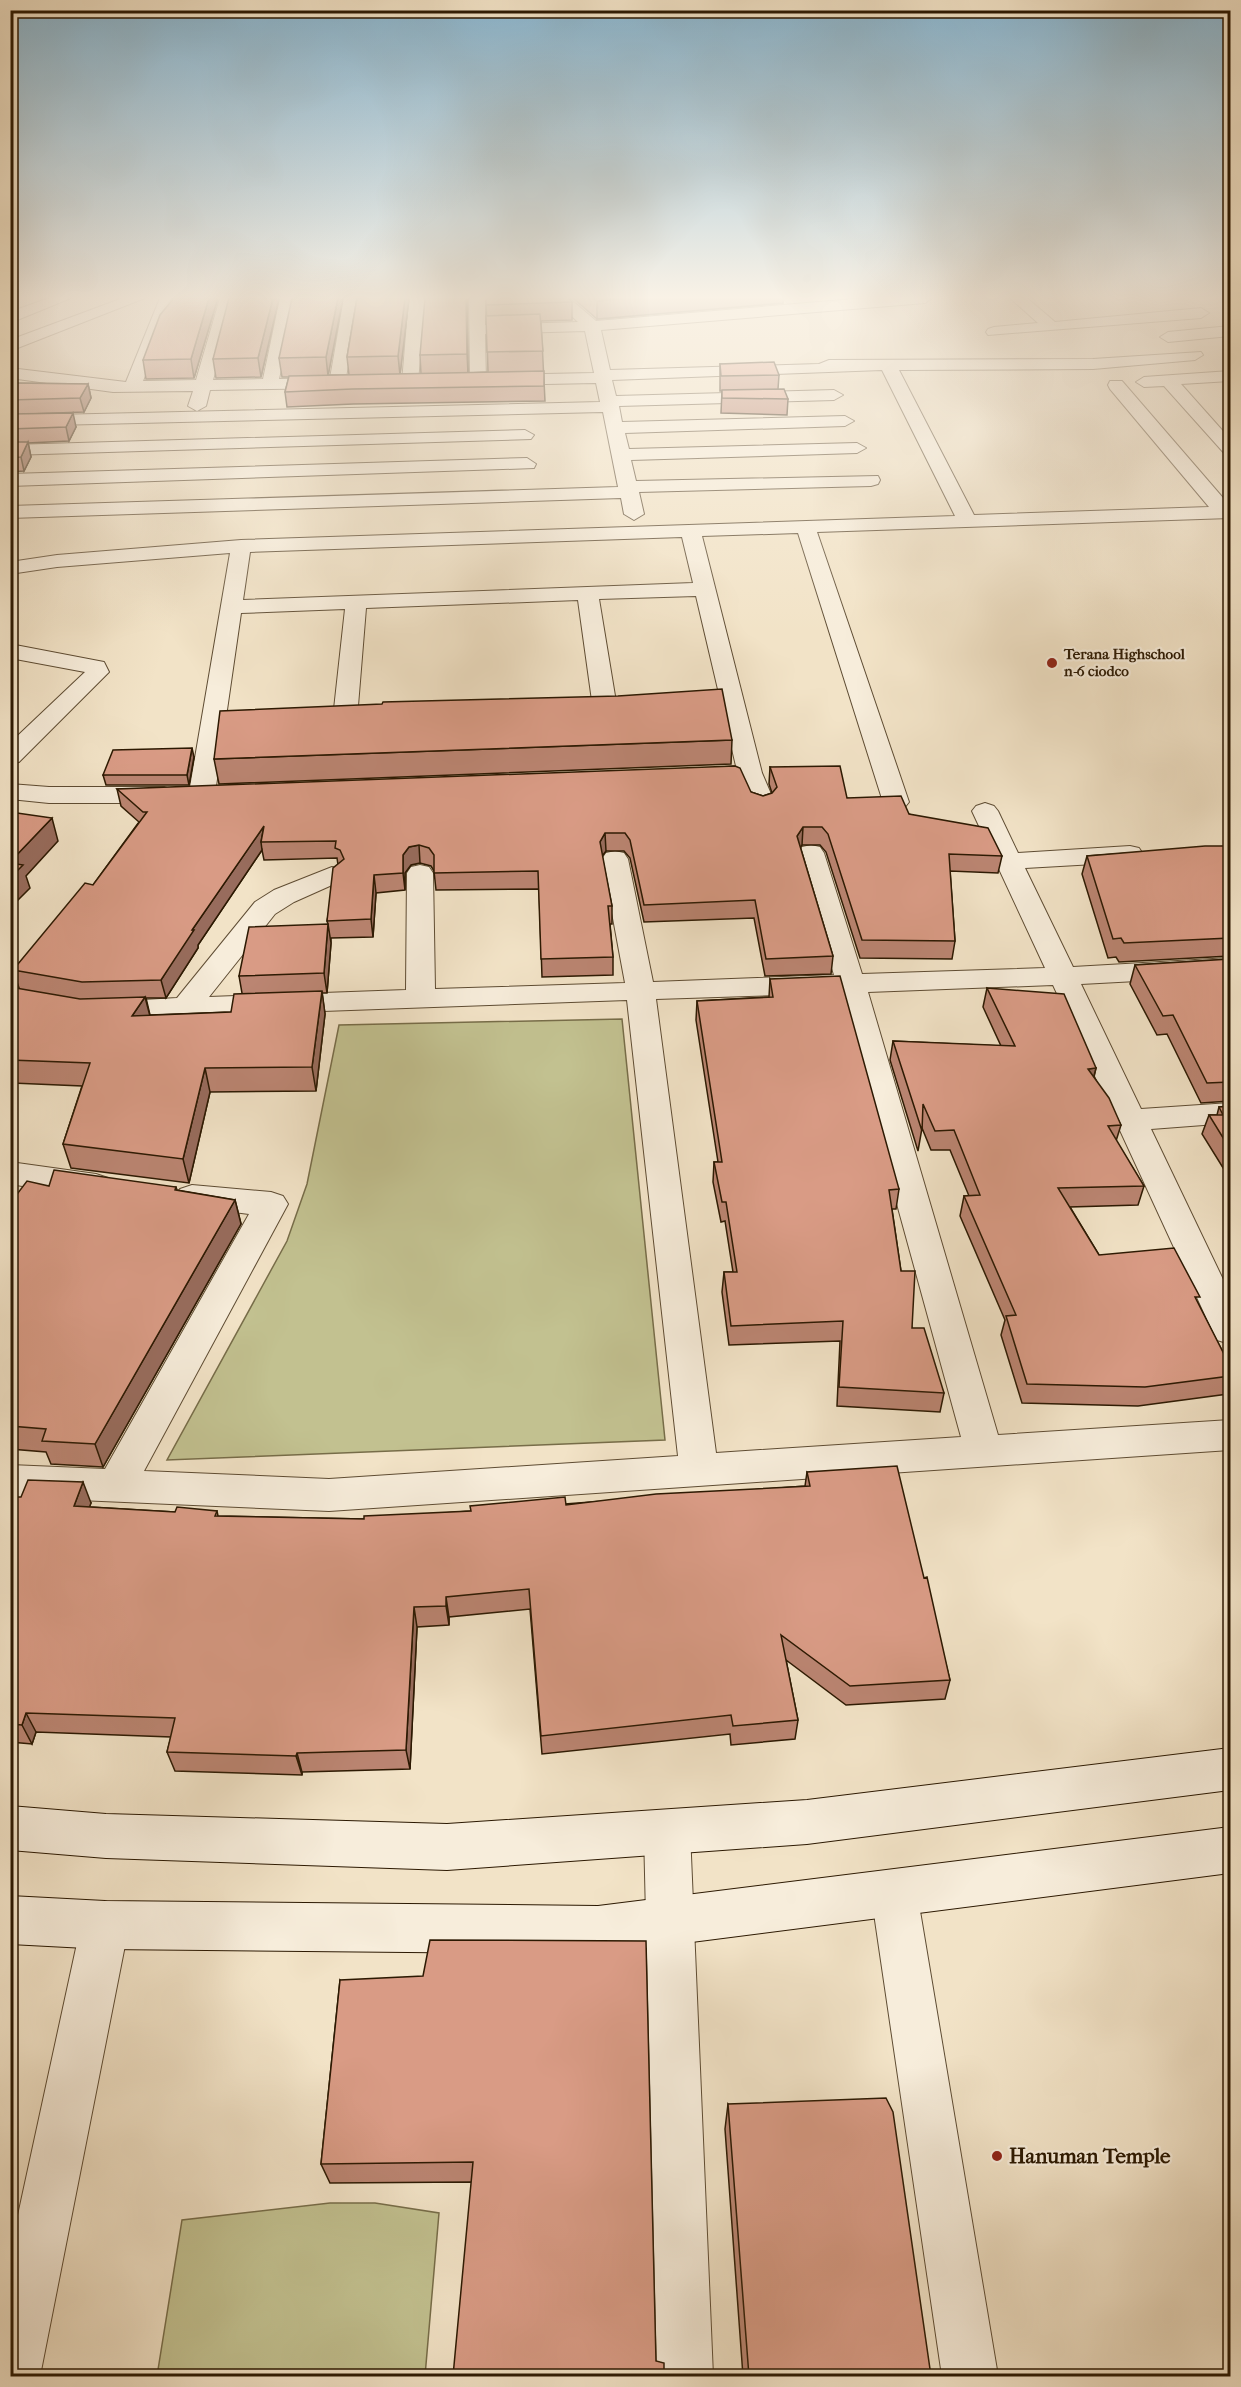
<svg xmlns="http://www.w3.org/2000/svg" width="1241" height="2387" font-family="'IM FELL French Canon',serif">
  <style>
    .green { fill: #c2c190; stroke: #776d49; stroke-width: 1.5 }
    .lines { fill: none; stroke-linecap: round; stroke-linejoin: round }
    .street-casing { stroke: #5e4c33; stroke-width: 2 }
    .secondary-casing { stroke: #2c1902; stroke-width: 2 }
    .street { fill: #f7eddb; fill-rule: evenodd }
    .secondary { fill: #f7eddb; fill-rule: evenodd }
    .wall { fill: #bb8572; stroke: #2c1902; stroke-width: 1.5; fill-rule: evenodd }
    .shaded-wall { fill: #986c5d; stroke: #2c1902; stroke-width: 1.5 }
    .building { fill: #d99b85; stroke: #2c1902; stroke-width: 1.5 }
    .poi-dot { fill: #8f2418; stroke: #f7eddb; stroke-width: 2 }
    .labels { text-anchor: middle; stroke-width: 4.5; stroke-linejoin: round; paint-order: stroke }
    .far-poi-label { font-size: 15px; font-weight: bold; fill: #2c1902; stroke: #f7eddb; text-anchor: start }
    .near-poi-label { font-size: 21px; font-weight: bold; fill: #2c1902; stroke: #f7eddb; text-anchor: start }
  </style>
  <rect width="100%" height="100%" fill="#f2e3c7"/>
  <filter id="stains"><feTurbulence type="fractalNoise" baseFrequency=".00333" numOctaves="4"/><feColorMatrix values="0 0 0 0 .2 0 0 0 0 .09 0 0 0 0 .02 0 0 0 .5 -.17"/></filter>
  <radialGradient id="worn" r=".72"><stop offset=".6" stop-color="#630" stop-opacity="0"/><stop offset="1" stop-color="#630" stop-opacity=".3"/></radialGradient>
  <!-- green -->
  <path class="green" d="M 622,1019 L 665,1440 L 167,1460 L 287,1241 L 307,1184 L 339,1025 Z
    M 330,2203 L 375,2203 L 439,2213 L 425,2376 L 157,2376 L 182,2220 Z"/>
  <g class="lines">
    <defs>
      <path id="street" d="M 49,298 L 71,298 L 10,323 L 10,312 Z
        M 123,298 L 145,298 L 10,351 L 10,340 Z
        M 160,298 L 175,298 L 143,381 L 196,380 L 220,298 L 235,298 L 213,380 L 263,379 L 280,298 L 296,298 L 279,379 L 330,378 L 344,298 L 360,298 L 345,383 L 337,388 L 210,390 L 206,406 L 197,411 L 188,406 L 193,391 L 113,392 L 10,378 L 10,368 L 126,382 Z
        M 409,298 L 425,298 L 418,382 L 410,387 L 402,382 Z
        M 469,298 L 485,298 L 485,325 L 578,322 L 552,298 L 569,298 L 596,321 L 866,298 L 932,298 L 925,303 L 601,330 L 610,370 L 819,364 L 829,360 L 1093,359 L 1201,352 L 1203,355 L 1195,360 L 1093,369 L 899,370 L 974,515 L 1209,507 L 1110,389 L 1108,385 L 1110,381 L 1122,381 L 1230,506 L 1230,518 L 817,532 L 909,802 L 905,807 L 896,810 L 887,807 L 883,802 L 798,533 L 702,536 L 762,773 L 771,794 L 767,799 L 758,802 L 749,799 L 741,781 L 689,780 L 686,775 L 689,770 L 736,766 L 723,711 L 673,711 L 669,706 L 673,701 L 720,698 L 696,596 L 599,599 L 617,708 L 613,713 L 597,713 L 593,708 L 578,600 L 366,608 L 357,718 L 353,723 L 337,723 L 333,718 L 345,609 L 241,613 L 215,793 L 211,798 L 202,801 L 193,798 L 189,793 L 230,553 L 57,567 L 10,574 L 10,562 L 57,555 L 241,540 L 955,516 L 882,370 L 612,380 L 616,396 L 834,390 L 843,395 L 834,400 L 619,406 L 622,422 L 845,416 L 854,421 L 845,426 L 625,433 L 629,449 L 857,443 L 866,448 L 857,453 L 631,460 L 636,481 L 878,476 L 880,480 L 878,484 L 871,486 L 639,492 L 644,514 L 634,520 L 624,514 L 621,498 L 10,518 L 10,506 L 618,487 L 603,412 L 10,426 L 10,416 L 600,402 L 596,383 L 498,385 L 490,380 L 498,375 L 594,373 L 585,331 L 485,334 L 486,381 L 484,385 L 472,385 L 470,381 ZM 682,537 L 693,583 L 243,600 L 250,552 Z
        M 1010,298 L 1027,298 L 1055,322 L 1201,308 L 1209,313 L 1201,318 L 988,335 L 986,332 L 988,329 L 994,327 L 1038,323 Z
        M 1230,326 L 1230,336 L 1168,342 L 1160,337 L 1168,332 Z
        M 1230,371 L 1230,381 L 1181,384 L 1230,439 L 1230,454 L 1224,453 L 1164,386 L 1144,387 L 1136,382 L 1144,377 Z
        M 525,430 L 534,435 L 531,439 L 10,455 L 10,445 Z
        M 527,458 L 536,464 L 534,468 L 10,486 L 10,474 Z
        M 10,644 L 104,662 L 109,672 L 19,762 L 10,764 L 10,743 L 85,672 L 10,658 Z
        M 10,784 L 49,787 L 164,787 L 173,790 L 177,795 L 173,800 L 164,803 L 49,803 L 10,799 Z
        M 985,803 L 994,806 L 998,811 L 1018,853 L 1130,846 L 1139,848 L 1143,854 L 1139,860 L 1130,862 L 1025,868 L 1073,967 L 1230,958 L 1230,976 L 1081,984 L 1141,1109 L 1230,1103 L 1230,1123 L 1151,1129 L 1230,1294 L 1230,1344 L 1217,1340 L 1212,1330 L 1053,985 L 868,992 L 998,1435 L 1230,1420 L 1230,1450 L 329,1511 L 10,1497 L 10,1465 L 105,1469 L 249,1214 L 180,1205 L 175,1197 L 180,1189 L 192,1185 L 271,1192 L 283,1196 L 288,1204 L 144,1471 L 329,1479 L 678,1456 L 627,1000 L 102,1019 L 92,1017 L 87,1010 L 92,1003 L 177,998 L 255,902 L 274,890 L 332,867 L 341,869 L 345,875 L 341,881 L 294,902 L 275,914 L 209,997 L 406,990 L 407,873 L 411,867 L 420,865 L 429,867 L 433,873 L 435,989 L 625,983 L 602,859 L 606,853 L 615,851 L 624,853 L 628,859 L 653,982 L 834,975 L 798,853 L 802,847 L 811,845 L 820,847 L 824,853 L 862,974 L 1045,968 L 972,811 L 976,806 ZM 839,993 L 961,1437 L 716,1453 L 656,999 Z
        M 10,1162 L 96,1174 L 108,1178 L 112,1186 L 108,1194 L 96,1198 L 10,1184 Z
        M 667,1810 L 683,1816 L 690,1832 L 713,2376 L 657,2376 L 644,1832 L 651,1816 Z
        M 894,1870 L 911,1876 L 917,1893 L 998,2376 L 942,2376 L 871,1893 L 877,1876 Z
        M 105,1901 L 122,1908 L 129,1925 L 40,2376 L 10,2376 L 10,2252 L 81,1925 L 88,1908 Z"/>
      <path id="secondary" d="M 1230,1748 L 1230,1790 L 807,1844 L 447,1870 L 106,1858 L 10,1850 L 10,1806 L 106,1814 L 447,1824 L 807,1800 Z
        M 1230,1827 L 1230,1873 L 598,1954 L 105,1949 L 10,1944 L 10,1896 L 105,1901 L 598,1906 Z"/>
    </defs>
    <!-- street casing -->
    <use href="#street" class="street-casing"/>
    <!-- secondary casing -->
    <use href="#secondary" class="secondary-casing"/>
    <!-- street -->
    <use href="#street" class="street"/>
    <!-- secondary -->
    <use href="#secondary" class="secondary"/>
  </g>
  <!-- wall -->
  <path class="wall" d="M 279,298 L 261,377 L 216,378 L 213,359 Z
    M 343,298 L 328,375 L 349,375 L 347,357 L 357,298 L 409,298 L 400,374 L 421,374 L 420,355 L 467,298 L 468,373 L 488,372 L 486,298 L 572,302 L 572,320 L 541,321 L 545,401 L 353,404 L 287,407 L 285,392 L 289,377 L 282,377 L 279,358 Z
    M 573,298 L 783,298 L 783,303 L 597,319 Z
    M 217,301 L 194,378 L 146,379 L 143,360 Z
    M 720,364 L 779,375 L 778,389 L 788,399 L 787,415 L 721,413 L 722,391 L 720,391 Z
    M 10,383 L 88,384 L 91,398 L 84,412 L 28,414 L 76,427 L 69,441 L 28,443 L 31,457 L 24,471 L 10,472 Z
    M 732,740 L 731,764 L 219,784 L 214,759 Z
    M 194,757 L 189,785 L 106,785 L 103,775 Z
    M 770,767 L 847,798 L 909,814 L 1002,856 L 998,873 L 950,871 L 955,941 L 952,959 L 860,958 L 826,852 L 820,845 L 802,845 L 800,846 L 833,956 L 831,974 L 765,976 L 754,918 L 644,922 L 630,858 L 624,851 L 606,851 L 602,856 L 612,906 L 612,924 L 610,924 L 613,957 L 613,975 L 542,977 L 539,889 L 436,890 L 434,871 L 431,866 L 420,863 L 411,865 L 405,873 L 405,890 L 376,893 L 373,937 L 331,938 L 331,943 L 327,993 L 322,993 L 325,1014 L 316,1091 L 210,1092 L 189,1183 L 71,1168 L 63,1144 L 82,1086 L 12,1083 L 10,1086 L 10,987 L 19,988 L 13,970 L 93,885 L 139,822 L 121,806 L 117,789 L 751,792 L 763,796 L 772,793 L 769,784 ZM 262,850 L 264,860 L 337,858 L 338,865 L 327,921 L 328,924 L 239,976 L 242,993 L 231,1012 L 150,1015 L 146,998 L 166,998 L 198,948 L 198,945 Z
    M 1230,846 L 1230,956 L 1119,962 L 1116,957 L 1108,958 L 1082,874 L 1087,856 Z
    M 1230,959 L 1230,1101 L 1201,1103 L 1167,1034 L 1157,1035 L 1130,984 L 1135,965 Z
    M 770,979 L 899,1189 L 896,1209 L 892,1209 L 901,1271 L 912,1328 L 944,1393 L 940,1412 L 837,1406 L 840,1341 L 729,1345 L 722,1292 L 724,1272 L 733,1272 L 725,1221 L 721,1222 L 713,1182 L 714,1162 L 718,1162 L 696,1020 L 697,1001 L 769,997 Z
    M 987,988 L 1096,1068 L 1094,1077 L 1121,1125 L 1116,1141 L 1144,1186 L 1138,1205 L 1070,1207 L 1099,1255 L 1197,1302 L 1230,1366 L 1230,1387 L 1228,1394 L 1138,1406 L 1022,1403 L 1001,1335 L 1005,1320 L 960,1216 L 964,1196 L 969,1196 L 950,1150 L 931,1150 L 922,1128 L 918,1151 L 890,1060 L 893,1041 L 1001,1046 L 983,1007 Z
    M 1230,1106 L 1230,1179 L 1202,1134 L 1209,1115 L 1217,1115 L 1219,1107 Z
    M 49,1186 L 176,1187 L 177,1190 L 235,1200 L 241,1224 L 103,1467 L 51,1464 L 46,1452 L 10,1449 L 10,1199 Z
    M 807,1472 L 924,1578 L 950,1680 L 945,1699 L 846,1705 L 786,1660 L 798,1720 L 795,1739 L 731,1745 L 730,1734 L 542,1754 L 530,1609 L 449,1617 L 449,1625 L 417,1627 L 410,1769 L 302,1772 L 302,1775 L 175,1771 L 167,1752 L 171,1737 L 36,1732 L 32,1744 L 10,1742 L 10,1497 L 91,1503 L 89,1507 L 175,1512 L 217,1511 L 218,1516 L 364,1519 L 805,1486 Z
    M 340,1980 L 656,2361 L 471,2182 L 330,2183 L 321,2164 Z
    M 728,2104 L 931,2376 L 743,2376 L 725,2129 Z"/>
  <!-- shaded-wall -->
  <path class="shaded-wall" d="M 209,298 L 216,298 L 217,301 L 194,378 L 191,359 Z
    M 273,298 L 279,298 L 261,377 L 258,358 Z
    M 338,298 L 343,298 L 328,376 L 326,357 Z
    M 405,298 L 409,298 L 400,375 L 398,356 Z
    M 466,298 L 467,298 L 468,373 L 467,354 Z
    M 629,298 L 783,298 L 783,303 L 597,319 L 597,301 Z
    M 88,384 L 91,398 L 84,412 L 80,398 Z
    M 73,413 L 76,427 L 69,441 L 66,427 Z
    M 28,442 L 31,457 L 24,471 L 21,457 Z
    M 12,474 L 16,488 L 10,500 L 10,478 Z
    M 192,748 L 194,757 L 189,785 L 187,775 Z
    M 52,818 L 58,841 L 26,876 L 30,888 L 10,908 L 10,862 Z
    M 264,826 L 261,842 L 262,850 L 198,945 L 198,948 L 166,998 L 161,980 L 192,930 Z
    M 803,827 L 802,845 L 796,854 L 797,836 Z
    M 605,833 L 606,851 L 600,859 L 600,842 Z
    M 419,845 L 420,863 L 411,865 L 405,873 L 405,890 L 403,873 L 403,855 L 409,847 Z
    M 374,875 L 376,893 L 373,937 L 371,919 Z
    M 328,924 L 331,943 L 327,993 L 324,973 Z
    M 322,991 L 325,1014 L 316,1091 L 312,1067 Z
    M 145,997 L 151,1020 L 132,1016 Z
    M 205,1068 L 210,1092 L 189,1183 L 183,1159 Z
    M 1096,1068 L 1091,1087 L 1088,1069 Z
    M 235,1200 L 241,1224 L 103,1467 L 95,1444 Z
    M 83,1482 L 91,1503 L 82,1527 L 74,1506 Z
    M 446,1597 L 449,1617 L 449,1625 L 446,1606 Z
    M 414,1607 L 417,1627 L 410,1769 L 406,1750 Z
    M 26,1713 L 36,1732 L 32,1744 L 22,1725 Z
    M 297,1753 L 302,1772 L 302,1775 L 296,1756 Z
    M 10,1956 L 13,1960 L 10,1971 Z"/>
  <!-- building -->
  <path class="building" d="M 174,298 L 209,298 L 191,359 L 143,360 L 160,315 Z
    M 229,298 L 273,298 L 258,358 L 213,359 Z
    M 292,298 L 338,298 L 326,357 L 279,358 Z
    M 357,298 L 405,298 L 398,356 L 347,357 Z
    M 425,298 L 466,298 L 467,354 L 420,355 Z
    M 486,298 L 568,298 L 572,302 L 486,305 Z
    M 593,298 L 629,298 L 597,301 Z
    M 540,314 L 543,351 L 487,352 L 486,316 Z
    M 774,362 L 779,375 L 721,376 L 720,364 Z
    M 544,371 L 544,386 L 352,389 L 285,392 L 289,376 Z
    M 10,383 L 88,384 L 80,398 L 10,400 Z
    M 784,389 L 788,399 L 722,398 L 722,390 Z
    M 73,413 L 66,427 L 10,429 L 10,414 Z
    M 10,442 L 28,442 L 21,457 L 10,458 Z
    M 722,689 L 732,740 L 214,759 L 220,711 L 382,704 L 383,702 L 618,696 Z
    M 192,748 L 187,775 L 103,775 L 113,750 Z
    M 735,766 L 740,768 L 751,792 L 763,796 L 772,793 L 777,787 L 770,767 L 840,766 L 847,798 L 901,796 L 909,814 L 988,828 L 1002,856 L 949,854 L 955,941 L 862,940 L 828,834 L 822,827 L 803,827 L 797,836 L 833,956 L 766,959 L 755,900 L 644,905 L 630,840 L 625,833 L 605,833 L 600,842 L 612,906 L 608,906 L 613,957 L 541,959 L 538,871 L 434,873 L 434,855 L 429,848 L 419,845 L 409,847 L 403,855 L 403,873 L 374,875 L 371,919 L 327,921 L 333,868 L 344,859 L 340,850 L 335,848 L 336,841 L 261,842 L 264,826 L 192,930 L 194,930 L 161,980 L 82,982 L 13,970 L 85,883 L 93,885 L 147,812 L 143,812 L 117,789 Z
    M 10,812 L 52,818 L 10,862 Z
    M 1205,846 L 1230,846 L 1230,938 L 1124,943 L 1121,938 L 1113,939 L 1087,856 Z
    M 10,863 L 23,865 L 10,878 Z
    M 328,924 L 324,973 L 239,976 L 249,927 Z
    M 1230,959 L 1230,1082 L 1207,1083 L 1173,1015 L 1163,1016 L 1135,965 Z
    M 840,976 L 899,1189 L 889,1190 L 901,1271 L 915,1271 L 912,1328 L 924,1328 L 944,1393 L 839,1387 L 843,1321 L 731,1326 L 724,1272 L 737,1272 L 726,1202 L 722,1202 L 714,1162 L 722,1162 L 697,1001 L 773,997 L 770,979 Z
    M 10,987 L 80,999 L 145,997 L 132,1016 L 231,1012 L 234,994 L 322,991 L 312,1067 L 205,1068 L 183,1159 L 63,1144 L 90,1063 L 10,1060 Z
    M 987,988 L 1064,994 L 1096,1068 L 1088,1069 L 1109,1098 L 1121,1125 L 1108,1126 L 1144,1186 L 1058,1188 L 1099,1255 L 1174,1248 L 1200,1297 L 1195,1297 L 1230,1366 L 1230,1376 L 1145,1387 L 1027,1384 L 1006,1316 L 1016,1315 L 964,1196 L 980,1195 L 954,1130 L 935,1131 L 923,1104 L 922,1131 L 893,1041 L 1015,1046 Z
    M 1230,1106 L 1230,1149 L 1209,1115 L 1223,1115 L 1219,1107 Z
    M 54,1170 L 176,1187 L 175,1190 L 235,1200 L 95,1444 L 42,1441 L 46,1429 L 10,1426 L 10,1199 L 15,1197 L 27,1181 L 49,1186 Z
    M 897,1466 L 924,1578 L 927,1577 L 950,1680 L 850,1686 L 781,1635 L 798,1720 L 733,1726 L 731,1715 L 541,1736 L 529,1589 L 446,1597 L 446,1606 L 414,1607 L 406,1750 L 297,1753 L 296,1756 L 167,1752 L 175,1718 L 26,1713 L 22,1725 L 10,1724 L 10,1497 L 21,1497 L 28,1480 L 83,1482 L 74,1506 L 175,1512 L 177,1507 L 217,1511 L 215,1516 L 364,1519 L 364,1516 L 471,1511 L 470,1506 L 565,1497 L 566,1505 L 656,1494 L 810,1486 L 807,1472 Z
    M 430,1940 L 646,1941 L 656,2361 L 664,2363 L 664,2376 L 453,2376 L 473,2162 L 321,2164 L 340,1980 L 423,1976 Z
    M 886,2098 L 893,2112 L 931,2376 L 749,2376 L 728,2104 Z"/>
  <!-- sky -->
  <linearGradient id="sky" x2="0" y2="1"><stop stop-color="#89b8d4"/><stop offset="0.47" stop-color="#f9f2e6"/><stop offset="1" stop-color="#f9f2e6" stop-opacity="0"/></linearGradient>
  <rect width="1241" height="633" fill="url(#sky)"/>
  <!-- markers -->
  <g class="poi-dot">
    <circle cx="1052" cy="663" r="6"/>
    <circle cx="997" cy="2156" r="6"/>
  </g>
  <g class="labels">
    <!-- far-poi labels -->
    <g class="far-poi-label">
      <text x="1064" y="659">Terana Highschool<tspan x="1064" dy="17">n-6 ciodco</tspan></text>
    </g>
    <!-- near-poi labels -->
    <g class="near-poi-label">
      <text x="1009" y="2163">Hanuman Temple</text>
    </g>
  </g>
  <!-- margin -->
  <rect width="1241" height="2387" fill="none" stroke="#f2e3c7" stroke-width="36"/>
  <rect x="12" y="12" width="1217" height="2363" fill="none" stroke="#2c1902" stroke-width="3"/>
  <rect x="18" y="18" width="1205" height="2351" fill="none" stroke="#2c1902" stroke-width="1.5"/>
  <rect width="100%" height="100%" filter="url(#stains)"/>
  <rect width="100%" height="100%" fill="url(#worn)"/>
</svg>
